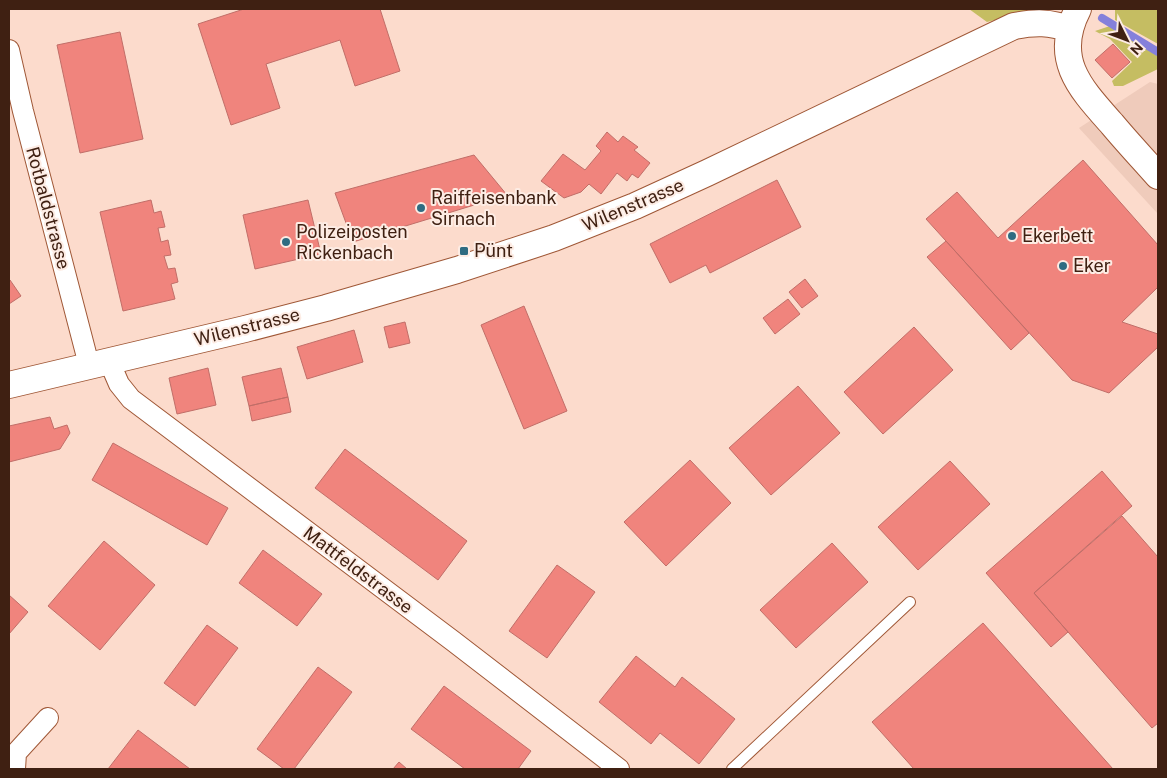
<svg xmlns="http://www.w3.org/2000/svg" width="1167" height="778" font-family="'Public Sans',sans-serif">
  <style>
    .built { fill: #efcbbb }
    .green { fill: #c5bd62 }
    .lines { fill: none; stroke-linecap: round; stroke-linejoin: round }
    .stream { stroke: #8580db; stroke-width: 8 }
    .building { fill: #f0847d; stroke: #c16e68 }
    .service-casing { stroke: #9f5736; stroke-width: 12 }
    .minor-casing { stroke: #9f5736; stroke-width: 22 }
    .tertiary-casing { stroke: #9f5736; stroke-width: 28 }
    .service { stroke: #fff; stroke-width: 10 }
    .minor { stroke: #fff; stroke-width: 20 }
    .tertiary { stroke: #fff; stroke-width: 26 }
    .poi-dot { fill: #2f6c82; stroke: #fdece4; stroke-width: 2 }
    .labels { text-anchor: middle; stroke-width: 4; stroke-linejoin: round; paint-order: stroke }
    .poi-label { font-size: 18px; fill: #3f2012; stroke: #fdece4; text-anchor: start }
    .street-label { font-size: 18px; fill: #3f2012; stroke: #fdece4 }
  </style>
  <rect width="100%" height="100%" fill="#fcdbcc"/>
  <!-- built -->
  <path class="built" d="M 1150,82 L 1158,84 L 1158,214 L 1079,128 Z"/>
  <!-- green -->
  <path class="green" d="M 969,9 L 1039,9 L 987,22 Z
    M 1115,9 L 1158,9 L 1158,44 L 1115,20 Z
    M 1110,26 L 1158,53 L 1158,69 L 1123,86 L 1114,86 L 1112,81 L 1132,62 L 1110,39 L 1095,31 Z"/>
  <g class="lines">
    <!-- stream -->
    <path class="stream" d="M 1102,18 L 1158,52"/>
  </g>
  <!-- building -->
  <path class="building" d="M 244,9 L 380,9 L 400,71 L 355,86 L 340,40 L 266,64 L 280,108 L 231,125 L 198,24 Z
    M 120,32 L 143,139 L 80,153 L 57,45 Z
    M 1113,44 L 1130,62 L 1112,78 L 1095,60 Z
    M 607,132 L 618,142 L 623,136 L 638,147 L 634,150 L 650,163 L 638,178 L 632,174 L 627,181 L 617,173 L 601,194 L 589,184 L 581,192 L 564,198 L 541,181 L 563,154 L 585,170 L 601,151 L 596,146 Z
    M 474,155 L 507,195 L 353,242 L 335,193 Z
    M 1083,160 L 1158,245 L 1158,287 L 1122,322 L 1158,334 L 1158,347 L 1109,393 L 1072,380 L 926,219 L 957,192 L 998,238 Z
    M 777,180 L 801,227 L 710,273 L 706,265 L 670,283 L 650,244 Z
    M 151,200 L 154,213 L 161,211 L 165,227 L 158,228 L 161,242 L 168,240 L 171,255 L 164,256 L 168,269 L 175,268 L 178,282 L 171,284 L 175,299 L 123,311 L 100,212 Z
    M 308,200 L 321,254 L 255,269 L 243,215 Z
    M 946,241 L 1029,333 L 1011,350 L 927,257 Z
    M 805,279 L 818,296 L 802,308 L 789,292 Z
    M 10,280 L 21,296 L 9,304 L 9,281 Z
    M 788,299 L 800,314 L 775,334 L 763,318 Z
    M 524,306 L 567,411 L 524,429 L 481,325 Z
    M 405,322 L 410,343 L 389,348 L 384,327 Z
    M 914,327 L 953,370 L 883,434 L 844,392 Z
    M 354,330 L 363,362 L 307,379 L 297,347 Z
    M 208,368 L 216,405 L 177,414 L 169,378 Z
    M 281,368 L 288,397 L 249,406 L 242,377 Z
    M 798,386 L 840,433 L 771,495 L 729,448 Z
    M 288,397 L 291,412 L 252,421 L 249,406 Z
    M 50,417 L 54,429 L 67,425 L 70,433 L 60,449 L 9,462 L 9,426 Z
    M 113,443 L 228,508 L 207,545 L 92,480 Z
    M 345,449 L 467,541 L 438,580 L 315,488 Z
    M 690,460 L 731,503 L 666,566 L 624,522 Z
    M 950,461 L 990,504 L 918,570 L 878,527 Z
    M 1102,471 L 1132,506 L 1034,593 L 1068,632 L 1051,647 L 986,573 Z
    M 1122,516 L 1158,557 L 1158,723 L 1152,728 L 1034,593 Z
    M 104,541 L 155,585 L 100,650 L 48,606 Z
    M 832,543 L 868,582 L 796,648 L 760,610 Z
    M 263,550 L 322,594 L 297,626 L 239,583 Z
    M 557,565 L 595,592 L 547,658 L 509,631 Z
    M 9,595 L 28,612 L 9,634 Z
    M 983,623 L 1113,769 L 914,769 L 872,722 Z
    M 207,625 L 238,648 L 195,706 L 164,683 Z
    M 636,656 L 675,687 L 682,677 L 735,719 L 699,764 L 660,733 L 651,744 L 599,702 Z
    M 318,667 L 352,692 L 294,769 L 284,769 L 257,749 Z
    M 444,686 L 531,751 L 518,769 L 465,769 L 411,729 Z
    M 138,730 L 190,769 L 108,769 Z
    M 399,762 L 407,769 L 393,769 Z"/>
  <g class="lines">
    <defs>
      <path id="service" d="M 732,769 L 910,602"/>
      <path id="minor" d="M 9,50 L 23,111 L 89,365
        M 109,361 L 119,384 L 131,399 L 453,641 L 619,769
        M 15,769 L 16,753 L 48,718"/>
      <path id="tertiary" d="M 1078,9 C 1052,59 1080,88 1112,124 C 1127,142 1143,159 1158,176
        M 9,385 L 245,329 L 326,308 L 457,270 L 554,238 L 635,206 L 707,173 L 1014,26 C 1036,22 1049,22 1070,29"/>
    </defs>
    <!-- service casing -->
    <use href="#service" class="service-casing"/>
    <!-- minor casing -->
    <use href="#minor" class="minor-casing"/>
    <!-- tertiary casing -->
    <use href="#tertiary" class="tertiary-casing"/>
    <!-- service -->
    <use href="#service" class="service"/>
    <!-- minor -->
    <use href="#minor" class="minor"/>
    <!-- tertiary -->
    <use href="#tertiary" class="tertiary"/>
  </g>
  <!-- markers -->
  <g class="poi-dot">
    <circle cx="421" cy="208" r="5"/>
    <circle cx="1012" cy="236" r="5"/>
    <circle cx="286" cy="242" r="5"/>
    <rect x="459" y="246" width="10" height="10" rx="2.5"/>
    <circle cx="1063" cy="266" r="5"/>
  </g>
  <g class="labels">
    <!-- poi labels -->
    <g class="poi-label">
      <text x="431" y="204">Raiffeisenbank<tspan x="431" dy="21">Sirnach</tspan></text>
      <text x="296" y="238">Polizeiposten<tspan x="296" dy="21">Rickenbach</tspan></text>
      <text x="1022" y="242">Ekerbett</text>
      <text x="474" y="257">Pünt</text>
      <text x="1073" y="272">Eker</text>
    </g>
    <!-- street labels -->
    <g class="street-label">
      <text transform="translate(633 205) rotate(-23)" y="6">Wilenstrasse</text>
      <text transform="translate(48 208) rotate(75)" y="6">Rotbaldstrasse</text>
      <text transform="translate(247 327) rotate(-14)" y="6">Wilenstrasse</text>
      <text transform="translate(358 570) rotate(37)" y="6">Mattfeldstrasse</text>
    </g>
  </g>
  <!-- border -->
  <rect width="1167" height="778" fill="none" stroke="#3f2012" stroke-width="20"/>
  <!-- north arrow -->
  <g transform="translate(1127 40) rotate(132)" stroke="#fdece4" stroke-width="4" paint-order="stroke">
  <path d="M0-4L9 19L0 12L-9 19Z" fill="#3f2012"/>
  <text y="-8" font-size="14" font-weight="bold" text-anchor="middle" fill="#3f2012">N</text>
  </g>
</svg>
